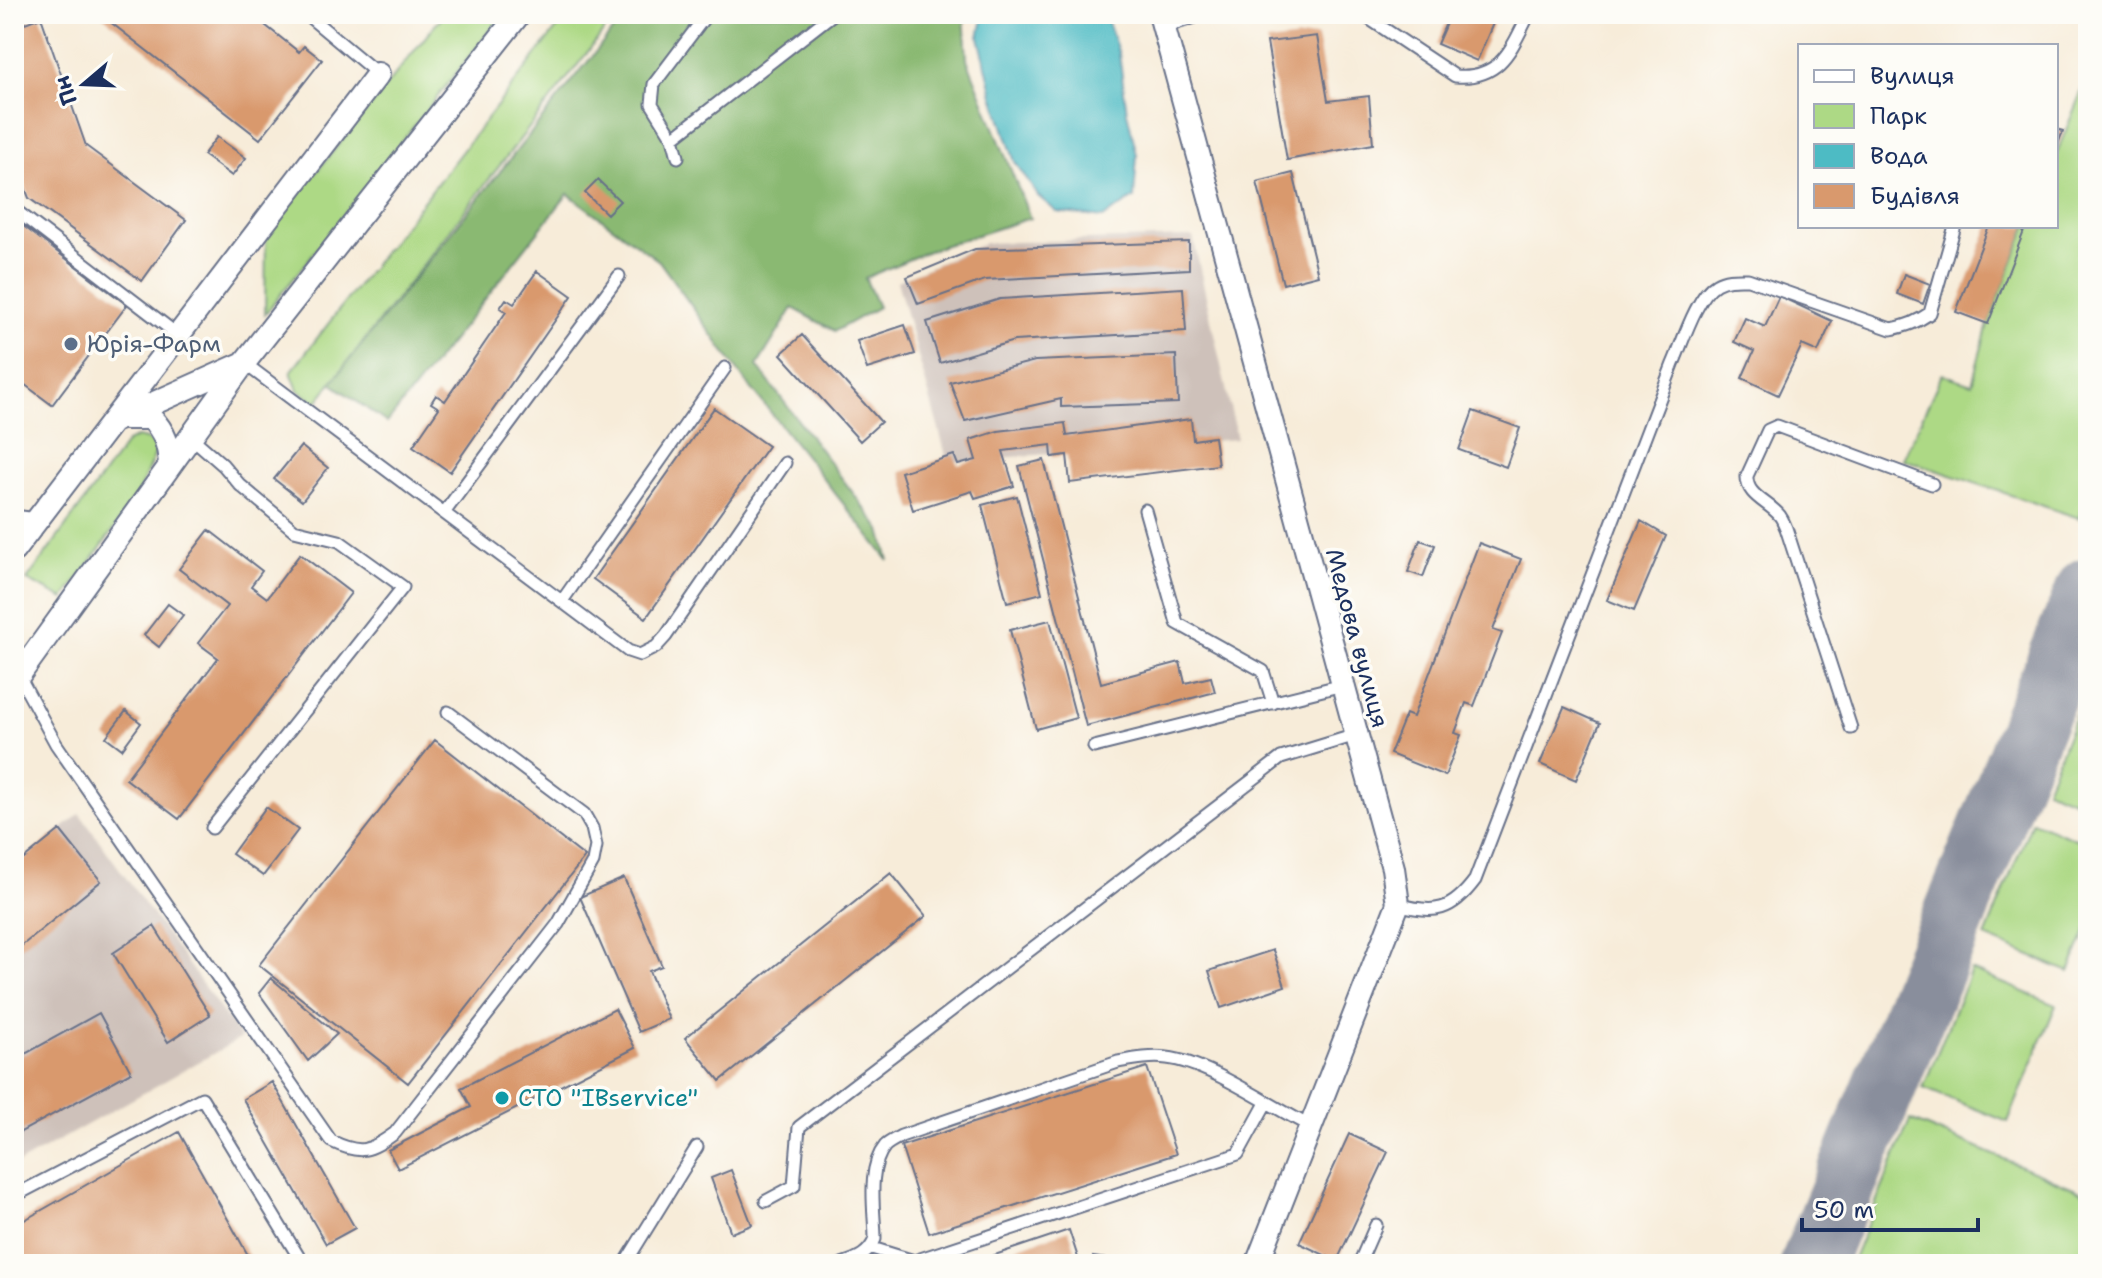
<svg xmlns="http://www.w3.org/2000/svg" width="2102" height="1278" font-family="'Shantell Sans',sans-serif">
  <style>
    .industrial { fill: #cec1ba }
    .green { fill: #add985; stroke: #648472; stroke-width: 2 }
    .forest { fill: #8ab972; stroke: #527468; stroke-width: 2 }
    .water { fill: #4dbbc4; stroke: #347591; stroke-width: 2 }
    .lines { fill: none; stroke-linecap: round; stroke-linejoin: round }
    .taxiway { stroke: #898e9c; stroke-width: 64 }
    .building { fill: #d9996d }
    .service-casing { stroke: #687189; stroke-width: 15 }
    .minor-casing { stroke: #687189; stroke-width: 26 }
    .service { stroke: #fff; stroke-width: 11 }
    .minor { stroke: #fff; stroke-width: 22 }
    .service-dot { fill: #5c6f8a; stroke: #fdfcf7; stroke-width: 3 }
    .culture-dot { fill: #0f9aa8; stroke: #fdfcf7; stroke-width: 3 }
    .labels { text-anchor: middle; stroke-width: 7; stroke-linejoin: round; paint-order: stroke }
    .service-label { font-size: 24px; fill: #4e5e75; stroke: #fdfcf7; text-anchor: start }
    .street-label { font-size: 24px; fill: #1b2f5e; stroke: #fdfcf7 }
    .culture-label { font-size: 24px; fill: #0d838f; stroke: #fdfcf7; text-anchor: start }
  </style>
  <rect width="100%" height="100%" fill="#fdfcf7"/>
  <filter id="ink" filterUnits="userSpaceOnUse"><feTurbulence type="fractalNoise" baseFrequency=".0125" numOctaves="2"/><feDisplacementMap in="SourceGraphic" scale="16" xChannelSelector="R" yChannelSelector="G"/><feConvolveMatrix kernelMatrix="1 2 1 2 8 2 1 2 1" color-interpolation-filters="sRGB"/></filter>
  <filter id="wash" filterUnits="userSpaceOnUse"><feTurbulence type="fractalNoise" baseFrequency=".006" numOctaves="4" result="noise"/><feDisplacementMap in="SourceGraphic" scale="32" xChannelSelector="R" yChannelSelector="G"/><feGaussianBlur stdDeviation="1.8" result="paint"/><feColorMatrix in="noise" values="0 0 0 0 0 0 0 0 0 0 0 0 0 0 0 0 0 1.4 0 .05"/><feComposite in="paint" operator="in"/></filter>
  <g filter="url(#wash)">
    <rect width="100%" height="100%" fill="#f7ecd9"/>
    <!-- industrial -->
    <path class="industrial" d="M 1193,237 L 1237,439 L 948,462 L 897,281 L 985,243 Z
      M 80,814 L 241,1038 L 14,1166 L 14,867 Z"/>
    <!-- green -->
    <path class="green" d="M 444,14 L 503,14 L 265,314 L 266,234 Z
      M 568,14 L 617,14 L 316,403 L 298,390 L 291,372 Z
      M 2088,75 L 2088,497 L 2079,518 L 1903,459 L 1942,374 L 1972,384 L 1988,324 L 2027,226 L 2056,226 L 2056,155 Z
      M 137,437 L 146,439 L 158,447 L 136,498 L 64,599 L 27,580 L 127,442 Z
      M 2088,685 L 2088,806 L 2046,789 Z
      M 2032,821 L 2088,844 L 2088,927 L 2069,972 L 1985,937 Z
      M 1971,970 L 2056,1005 L 2008,1122 L 1923,1088 Z
      M 1910,1120 L 2088,1194 L 2088,1264 L 1851,1264 Z"/>
    <!-- forest -->
    <path class="forest" d="M 626,14 L 964,14 L 967,59 L 1030,218 L 933,249 L 865,278 L 878,307 L 835,331 L 793,308 L 757,366 L 881,530 L 889,561 L 744,379 L 659,261 L 568,194 L 387,423 L 331,383 Z"/>
    <!-- water -->
    <path class="water" d="M 984,14 L 1105,14 L 1119,54 L 1127,112 L 1137,155 L 1134,198 L 1103,218 L 1057,212 L 1038,196 L 1015,162 L 993,95 L 979,37 Z"/>
    <g class="lines">
      <!-- taxiway -->
      <path class="taxiway" d="M 1812,1264 L 2088,589"/>
    </g>
    <g id="blocks">
      <!-- building -->
      <path class="building" d="M 100,14 L 251,14 L 299,52 L 304,46 L 322,60 L 260,139 Z
        M 1450,14 L 1497,14 L 1477,61 L 1437,44 Z
        M 41,17 L 86,146 L 186,220 L 142,281 L 29,198 L 14,159 L 14,27 Z
        M 1317,36 L 1328,101 L 1369,96 L 1373,144 L 1287,160 L 1267,42 Z
        M 2056,129 L 2063,131 L 2056,149 Z
        M 217,137 L 246,158 L 232,176 L 203,155 Z
        M 1293,173 L 1318,275 L 1283,284 L 1257,182 Z
        M 598,180 L 620,201 L 607,214 L 585,193 Z
        M 14,219 L 127,305 L 52,405 L 16,378 L 14,380 Z
        M 1989,226 L 2026,226 L 1988,324 L 1956,312 Z
        M 1189,242 L 1189,269 L 985,280 L 918,304 L 907,277 L 975,249 Z
        M 537,271 L 572,296 L 450,472 L 413,446 L 439,408 L 431,403 L 436,395 L 445,401 L 506,312 L 500,308 L 506,299 L 514,304 Z
        M 1904,274 L 1930,284 L 1923,304 L 1897,294 Z
        M 1183,288 L 1186,331 L 1014,341 L 940,363 L 927,322 L 1000,299 Z
        M 1779,296 L 1832,321 L 1818,352 L 1802,345 L 1778,395 L 1742,378 L 1754,351 L 1734,342 L 1745,318 L 1765,327 Z
        M 905,325 L 915,354 L 867,369 L 857,341 Z
        M 802,335 L 881,422 L 860,441 L 781,354 Z
        M 1176,355 L 1178,403 L 1061,407 L 1061,399 L 965,421 L 950,382 L 1035,361 Z
        M 714,408 L 768,446 L 646,618 L 593,579 Z
        M 1473,411 L 1520,428 L 1506,467 L 1459,450 Z
        M 1191,419 L 1193,440 L 1214,437 L 1218,465 L 1070,483 L 1067,455 L 1052,457 L 1051,445 L 1003,451 L 1014,486 L 975,498 L 972,491 L 913,510 L 901,472 L 954,455 L 958,465 L 976,460 L 970,440 L 998,431 L 1065,423 L 1067,436 Z
        M 301,446 L 328,468 L 302,501 L 274,479 Z
        M 1044,460 L 1101,683 L 1180,662 L 1185,683 L 1211,677 L 1215,692 L 1086,726 L 1019,466 Z
        M 1017,496 L 1042,593 L 1007,602 L 982,505 Z
        M 1641,521 L 1666,536 L 1634,611 L 1607,600 Z
        M 209,530 L 262,571 L 251,586 L 267,598 L 300,554 L 351,593 L 179,819 L 126,779 L 218,658 L 198,643 L 227,606 L 179,569 Z
        M 1420,540 L 1435,545 L 1423,577 L 1408,572 Z
        M 1479,543 L 1521,559 L 1493,630 L 1502,633 L 1474,706 L 1466,703 L 1455,733 L 1461,735 L 1445,776 L 1390,754 L 1406,714 L 1413,717 Z
        M 168,604 L 183,615 L 159,647 L 144,635 Z
        M 1050,620 L 1076,718 L 1036,729 L 1010,630 Z
        M 1564,707 L 1600,723 L 1576,780 L 1540,764 Z
        M 126,711 L 141,723 L 122,749 L 106,737 Z
        M 435,740 L 585,857 L 408,1083 L 259,965 Z
        M 266,807 L 298,830 L 263,876 L 232,854 Z
        M 60,830 L 101,881 L 14,952 L 14,867 Z
        M 891,873 L 926,916 L 720,1081 L 685,1038 Z
        M 624,878 L 662,966 L 649,971 L 669,1019 L 639,1032 L 580,897 Z
        M 154,926 L 210,1015 L 168,1042 L 113,953 Z
        M 1273,950 L 1285,986 L 1221,1008 L 1209,971 Z
        M 271,978 L 337,1034 L 308,1061 L 259,993 Z
        M 615,1009 L 635,1048 L 398,1169 L 388,1150 L 471,1107 L 461,1088 Z
        M 99,1013 L 131,1072 L 19,1133 L 14,1124 L 14,1060 Z
        M 1147,1067 L 1176,1154 L 929,1233 L 901,1146 Z
        M 272,1082 L 355,1228 L 326,1244 L 243,1099 Z
        M 179,1132 L 253,1264 L 14,1264 L 14,1226 Z
        M 1349,1134 L 1388,1152 L 1337,1261 L 1299,1243 Z
        M 731,1170 L 752,1225 L 731,1233 L 711,1178 Z
        M 1069,1230 L 1080,1264 L 971,1264 L 971,1263 Z
        M 1093,1257 L 1129,1262 L 1129,1264 L 1092,1264 Z"/>
    </g>
  </g>
  <g filter="url(#ink)">
    <use href="#blocks" fill-opacity="0" stroke="#687189" stroke-width="2"/>
    <g class="lines">
      <defs>
        <path id="service" d="M 306,14 L 378,74
          M 1362,14 L 1455,76 C 1501,80 1511,49 1529,14
          M 1164,27 L 1204,14
          M 673,138 L 833,14
          M 678,157 L 673,138 L 652,104 L 654,84 L 707,14
          M 14,209 L 178,335
          M 244,363 L 628,651 L 640,655 L 656,647 L 666,636 L 785,463
          M 191,437 L 223,465 L 240,485 L 294,530 L 339,541 L 403,587 L 212,828
          M 1145,510 L 1177,623 L 1263,671 L 1273,703
          M 444,513 L 619,276
          M 14,516 L 37,519
          M 562,601 L 725,368
          M 19,676 L 56,744 L 331,1141 C 360,1155 369,1152 395,1133 L 558,924 L 593,862 L 596,846 L 592,828 L 584,814 L 448,712
          M 1851,728 L 1786,528 C 1784,524 1783,520 1780,516 C 1769,502 1746,496 1747,476 L 1768,430 L 1777,426 L 1932,484
          M 1094,747 L 1343,685
          M 1398,904 C 1435,915 1452,911 1475,880 L 1673,364 C 1682,344 1697,295 1716,284 C 1726,278 1737,279 1748,279 L 1891,329 C 1907,326 1917,322 1930,313 L 1955,226
          M 14,1196 L 202,1098 L 303,1264
          M 766,1201 L 794,1186 L 799,1127 L 1281,758 L 1356,735
          M 872,1248 L 914,1261 L 1238,1154 L 1266,1103
          M 1262,1252 L 1291,1264
          M 620,1264 L 626,1262 L 697,1147
          M 842,1264 C 856,1259 869,1255 875,1239 C 875,1213 866,1169 885,1146 C 889,1142 896,1139 901,1136 L 1118,1062 C 1135,1059 1151,1056 1167,1058 C 1210,1063 1271,1107 1312,1127
          M 1359,1264 L 1376,1225"/>
        <path id="minor" d="M 1160,14 L 1393,868 L 1398,904 L 1257,1264
          M 126,418 L 151,418 C 165,432 169,446 170,465
          M 114,421 L 244,363
          M 14,550 L 378,74
          M 14,682 L 244,363 L 519,14"/>
      </defs>
      <!-- service casing -->
      <use href="#service" class="service-casing"/>
      <!-- minor casing -->
      <use href="#minor" class="minor-casing"/>
      <!-- service -->
      <use href="#service" class="service"/>
      <!-- minor -->
      <use href="#minor" class="minor"/>
    </g>
  </g>
  <!-- markers -->
  <circle class="service-dot" cx="71" cy="344" r="8"/>
  <circle class="culture-dot" cx="502" cy="1098" r="8"/>
  <g class="labels">
    <!-- service labels -->
    <g class="service-label">
      <text x="87" y="352">Юрія-Фарм</text>
    </g>
    <!-- street labels -->
    <g class="street-label">
      <text transform="translate(1357 638) rotate(75)" y="8">Медова вулиця</text>
    </g>
    <!-- culture labels -->
    <g class="culture-label">
      <text x="518" y="1106">СТО "IBservice"</text>
    </g>
  </g>
  <!-- margin -->
  <rect width="2102" height="1278" fill="none" stroke="#fdfcf7" stroke-width="48"/>
  <!-- legend -->
  <rect x="1798" y="44" width="260" height="184" fill="#fdfcf7" stroke="#a3aaba" stroke-width="2"/>
  <rect x="1814" y="70" width="40" height="12" fill="#ffffff" stroke="#a3aaba" stroke-width="2"/>
  <text x="1870" y="84" font-size="24" fill="#1b2f5e">Вулиця</text>
  <rect x="1814" y="104" width="40" height="24" fill="#add985" stroke="#a3aaba" stroke-width="2"/>
  <text x="1870" y="124" font-size="24" fill="#1b2f5e">Парк</text>
  <rect x="1814" y="144" width="40" height="24" fill="#4dbbc4" stroke="#a3aaba" stroke-width="2"/>
  <text x="1870" y="164" font-size="24" fill="#1b2f5e">Вода</text>
  <rect x="1814" y="184" width="40" height="24" fill="#d9996d" stroke="#a3aaba" stroke-width="2"/>
  <text x="1870" y="204" font-size="24" fill="#1b2f5e">Будівля</text>
  <!-- north arrow -->
  <g transform="translate(84 84) rotate(251)" stroke="#fdfcf7" stroke-width="6" paint-order="stroke">
  <path d="M0-6L14 30L0 20L-14 30Z" fill="#1b2f5e"/>
  <text y="-12" font-size="22" font-weight="bold" text-anchor="middle" fill="#1b2f5e">Пн</text>
  </g>
  <!-- scale -->
  <path d="M1802 1218v12h176v-12" fill="none" stroke="#1b2f5e" stroke-width="4"/>
  <text x="1814" y="1218" font-size="24" fill="#1b2f5e" stroke="#fdfcf7" stroke-width="6" paint-order="stroke">50 m</text>
</svg>
